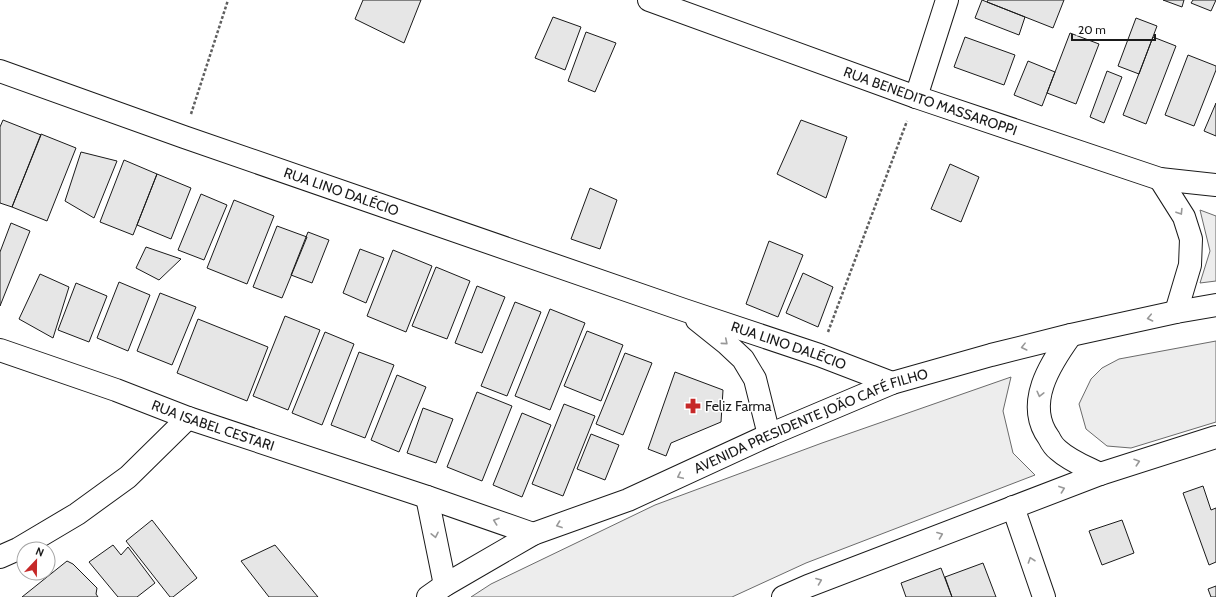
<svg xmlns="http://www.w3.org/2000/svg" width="1216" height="597" font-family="Cabin,sans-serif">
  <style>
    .built { fill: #ededed; stroke: #6a6a6a }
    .building { fill: #e6e6e6; stroke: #1a1a1a }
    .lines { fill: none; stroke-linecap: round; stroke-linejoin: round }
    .minor-casing { stroke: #1a1a1a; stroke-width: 24 }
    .major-casing { stroke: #1a1a1a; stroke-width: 24 }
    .path { stroke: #5f5f5f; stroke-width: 2.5; stroke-dasharray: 3 2; stroke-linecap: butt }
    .minor { stroke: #fff; stroke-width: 22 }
    .major { stroke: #fff; stroke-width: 22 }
    .oneway { stroke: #989898 }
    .labels { text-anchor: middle; stroke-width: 3; stroke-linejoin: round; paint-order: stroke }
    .street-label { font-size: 14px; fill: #1a1a1a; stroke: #fff }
    .poi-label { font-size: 14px; fill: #1a1a1a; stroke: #fff; text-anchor: start }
  </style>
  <rect width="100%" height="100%" fill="#fff"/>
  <!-- built -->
  <path class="built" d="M 1200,210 L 1216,216 L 1216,281 L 1200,283 L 1210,251 Z
    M 1216,341 L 1216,422 L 1131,448 L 1107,446 L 1086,429 L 1079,404 L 1091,379 L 1102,368 L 1119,359 Z
    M 1011,377 L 1003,411 L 1013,453 L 1035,475 L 806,563 L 732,597 L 471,597 L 491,584 L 655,505 L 822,443 Z"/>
  <!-- building -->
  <path class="building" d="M 363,0 L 421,0 L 404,43 L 355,19 Z
    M 982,0 L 1025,17 L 1019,35 L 975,18 Z
    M 988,0 L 1064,0 L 1053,28 L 987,2 Z
    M 1163,0 L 1184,0 L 1182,7 Z
    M 1193,0 L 1216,0 L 1211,11 L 1191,3 Z
    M 553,17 L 581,27 L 565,70 L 535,58 Z
    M 1136,18 L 1157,26 L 1139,74 L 1118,66 Z
    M 586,32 L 616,43 L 595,92 L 568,81 Z
    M 1070,33 L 1099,44 L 1076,104 L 1047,93 Z
    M 965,37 L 1015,55 L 1004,85 L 954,67 Z
    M 1153,37 L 1176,46 L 1146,124 L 1123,115 Z
    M 1188,55 L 1216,66 L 1216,70 L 1194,126 L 1165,115 Z
    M 1028,61 L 1055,72 L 1042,106 L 1014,95 Z
    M 1107,71 L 1122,77 L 1104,123 L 1090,117 Z
    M 1216,103 L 1216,136 L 1204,131 Z
    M 3,120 L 41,135 L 12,207 L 0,203 L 0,127 Z
    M 801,120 L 847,137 L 826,198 L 777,174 Z
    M 41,134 L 76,148 L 47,221 L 12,207 Z
    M 81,152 L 117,161 L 94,218 L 65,201 Z
    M 124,160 L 157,174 L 133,235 L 100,222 Z
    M 950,164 L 979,177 L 961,222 L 931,209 Z
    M 157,174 L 191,188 L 171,239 L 137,225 Z
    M 590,188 L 617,200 L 600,249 L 571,239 Z
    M 201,194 L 227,205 L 204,260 L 178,250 Z
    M 234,200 L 274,216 L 247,284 L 207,268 Z
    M 11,223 L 30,231 L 0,306 L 0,252 Z
    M 277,226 L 307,237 L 282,298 L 253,287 Z
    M 308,232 L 329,240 L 312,283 L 291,275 Z
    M 769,241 L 803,255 L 778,317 L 746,304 Z
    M 146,247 L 181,259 L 159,280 L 136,268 Z
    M 360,249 L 384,258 L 366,303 L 343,293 Z
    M 393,250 L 432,266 L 406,332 L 367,316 Z
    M 436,267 L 470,281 L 447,339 L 412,326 Z
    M 803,273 L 833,287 L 818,327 L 786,313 Z
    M 40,274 L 69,287 L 53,338 L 19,319 Z
    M 119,282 L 150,295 L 128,351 L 97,338 Z
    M 76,283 L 107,296 L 89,342 L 58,330 Z
    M 477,286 L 505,297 L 482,353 L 455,343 Z
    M 160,293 L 196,307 L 172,365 L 137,351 Z
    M 515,302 L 541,312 L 507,396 L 481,386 Z
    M 550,309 L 585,323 L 550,410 L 515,396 Z
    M 285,316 L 320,330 L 288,410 L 253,396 Z
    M 198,319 L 268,347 L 247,401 L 177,373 Z
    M 587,331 L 623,345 L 601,401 L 564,386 Z
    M 325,332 L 354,344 L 322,425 L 292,413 Z
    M 359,352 L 394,365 L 365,438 L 331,425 Z
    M 625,353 L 652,363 L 623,435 L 596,424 Z
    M 675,372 L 723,390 L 721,422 L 671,443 L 666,456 L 648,449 Z
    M 397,375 L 426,387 L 399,452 L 371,440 Z
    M 477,392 L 512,406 L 482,481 L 447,467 Z
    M 564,404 L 595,416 L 563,496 L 532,484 Z
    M 423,408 L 453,419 L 436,463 L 407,453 Z
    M 522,413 L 551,425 L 522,497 L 493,485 Z
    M 591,434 L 619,445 L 605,480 L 577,469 Z
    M 1203,486 L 1211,510 L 1216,508 L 1216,562 L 1209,565 L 1183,493 Z
    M 152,520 L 197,578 L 173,597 L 170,597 L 126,541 Z
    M 1122,520 L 1134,553 L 1102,565 L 1089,531 Z
    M 113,545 L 121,555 L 128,547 L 155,583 L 137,597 L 118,597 L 89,562 Z
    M 275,545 L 318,597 L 269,597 L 241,561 Z
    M 67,561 L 73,564 L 97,588 L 96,594 L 98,597 L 22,597 Z
    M 983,563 L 996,597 L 952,597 L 945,577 Z
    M 941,568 L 952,597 L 906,597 L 901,583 Z
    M 1216,586 L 1216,597 L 1211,597 L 1208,589 Z"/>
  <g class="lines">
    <defs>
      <g id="minor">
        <path id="s1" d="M 649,0 L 916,97 L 1160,179 L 1216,185"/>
        <path id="s2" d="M 0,71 L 184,137 L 684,310 L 819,355 L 892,383"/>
        <path d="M 916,97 L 947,0"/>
        <path d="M 697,320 L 727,344 L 743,359 L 755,379 L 769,435"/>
        <path id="s3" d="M 0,350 L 116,390 L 188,418 L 427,497 L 533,534"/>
        <path d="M 427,497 L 445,585"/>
        <path d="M 1013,507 L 1044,597"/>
        <path d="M 0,557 L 18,549 L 77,514 L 128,477 L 188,418"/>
      </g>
      <g id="major">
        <path d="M 1160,179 L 1184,217 L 1191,239 L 1190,265 L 1176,312"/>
        <path d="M 1071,335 C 1050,364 1024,404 1049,438 C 1051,442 1054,447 1058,450 C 1070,461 1086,467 1100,474"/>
        <path id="s4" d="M 428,597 L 445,585 L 533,534 L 628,500 L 769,435 L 892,383 L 991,355 L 1071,335 L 1176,312 L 1216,305"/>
        <path d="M 783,597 L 808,586 L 1100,474 L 1216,437"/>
      </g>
    </defs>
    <!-- minor casing -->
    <use href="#minor" class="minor-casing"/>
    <!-- major casing -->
    <use href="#major" class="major-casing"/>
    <!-- path -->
    <path class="path" d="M 191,114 L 228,0
      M 828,332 L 907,121"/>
    <!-- minor -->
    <use href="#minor" class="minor"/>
    <!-- major -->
    <use href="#major" class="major"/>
  </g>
  <!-- one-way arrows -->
  <defs><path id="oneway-chevron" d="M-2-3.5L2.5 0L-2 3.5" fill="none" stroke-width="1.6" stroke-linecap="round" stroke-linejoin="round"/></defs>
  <g class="oneway">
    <use href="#oneway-chevron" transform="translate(1180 212) rotate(58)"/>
    <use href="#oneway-chevron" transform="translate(1150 318) rotate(168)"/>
    <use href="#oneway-chevron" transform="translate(725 342) rotate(40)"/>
    <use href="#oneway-chevron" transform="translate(1024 347) rotate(166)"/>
    <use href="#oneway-chevron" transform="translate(1040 394) rotate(104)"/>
    <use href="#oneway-chevron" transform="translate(1137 462) rotate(-18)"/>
    <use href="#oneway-chevron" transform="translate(680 476) rotate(155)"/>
    <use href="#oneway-chevron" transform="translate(1062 489) rotate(-20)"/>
    <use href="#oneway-chevron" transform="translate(496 521) rotate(-161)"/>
    <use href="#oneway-chevron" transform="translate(559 525) rotate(160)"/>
    <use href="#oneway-chevron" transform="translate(435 535) rotate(78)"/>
    <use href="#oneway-chevron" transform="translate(940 535) rotate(-21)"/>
    <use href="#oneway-chevron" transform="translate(1031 560) rotate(-109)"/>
    <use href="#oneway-chevron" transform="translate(819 581) rotate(-21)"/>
  </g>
  <!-- icons -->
  <defs>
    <symbol id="pharmacy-bare" viewBox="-9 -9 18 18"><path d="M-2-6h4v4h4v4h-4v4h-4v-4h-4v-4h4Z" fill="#c62828" stroke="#fff" stroke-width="2.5" paint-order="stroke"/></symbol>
  </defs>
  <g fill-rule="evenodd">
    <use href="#pharmacy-bare" x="682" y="395" width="22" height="22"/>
  </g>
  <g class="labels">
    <!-- street labels -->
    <g class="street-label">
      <text dy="5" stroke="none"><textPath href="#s1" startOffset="299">RUA BENEDITO MASSAROPPI</textPath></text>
      <text dy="5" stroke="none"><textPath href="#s2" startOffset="362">RUA LINO DALÉCIO</textPath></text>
      <text dy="5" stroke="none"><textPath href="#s2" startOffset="835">RUA LINO DALÉCIO</textPath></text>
      <text dy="5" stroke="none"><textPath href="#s4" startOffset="423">AVENIDA PRESIDENTE JOÃO CAFÉ FILHO</textPath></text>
      <text dy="5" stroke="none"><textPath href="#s3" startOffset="226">RUA ISABEL CESTARI</textPath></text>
    </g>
    <!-- poi labels -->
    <g class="poi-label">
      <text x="705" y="411">Feliz Farma</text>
    </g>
  </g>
  <!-- north arrow -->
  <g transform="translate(36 561) rotate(22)"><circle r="19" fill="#ffffff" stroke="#a3a3a3"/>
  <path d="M0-3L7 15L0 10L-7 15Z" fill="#c62828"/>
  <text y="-6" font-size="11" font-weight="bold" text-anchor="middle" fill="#1a1a1a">N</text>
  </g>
  <!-- scale -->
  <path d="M1072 34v6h83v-6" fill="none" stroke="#1a1a1a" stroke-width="2"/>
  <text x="1078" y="34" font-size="12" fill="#1a1a1a" stroke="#ffffff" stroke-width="3" paint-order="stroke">20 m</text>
</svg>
